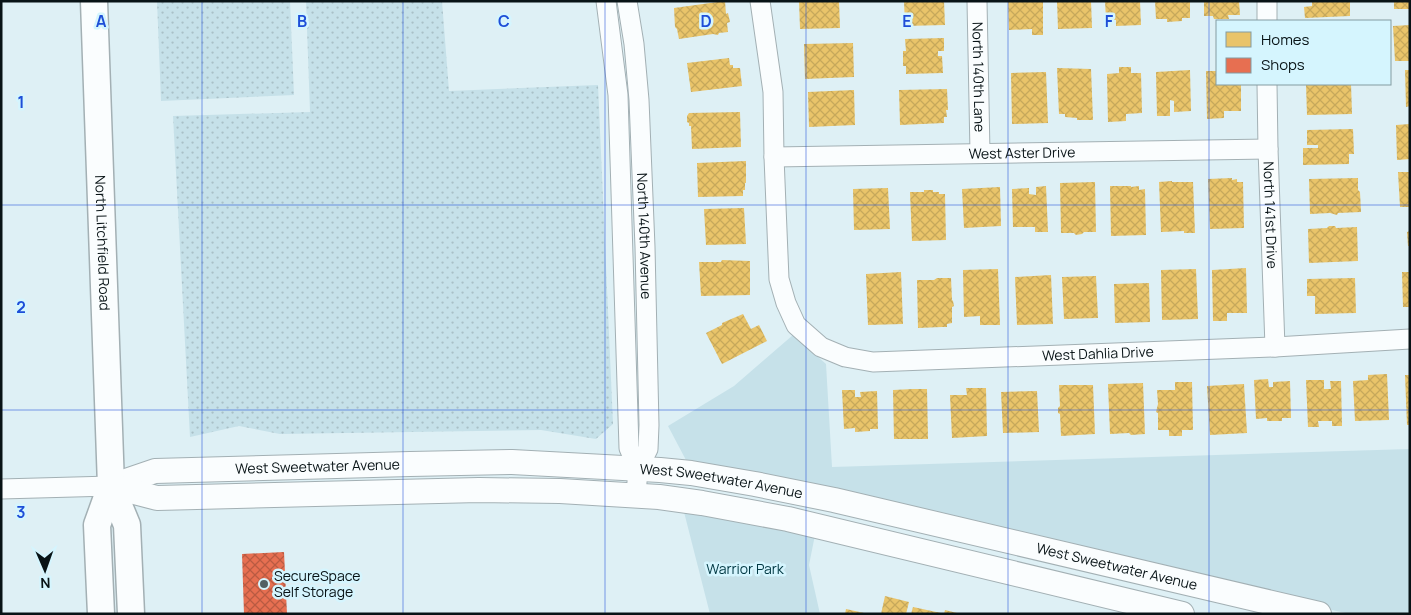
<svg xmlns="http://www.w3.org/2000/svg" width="1411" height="615" font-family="Manrope,sans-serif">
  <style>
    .grass { fill: url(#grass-dots) }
    .park { fill: #c6e1e9 }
    .homes { fill: url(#homes-cross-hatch) }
    .shops { fill: url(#shops-cross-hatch) }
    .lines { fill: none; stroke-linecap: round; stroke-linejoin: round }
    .minor-casing { stroke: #a3b0b4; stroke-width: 21 }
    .tertiary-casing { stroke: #a3b0b4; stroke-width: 26 }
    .secondary-casing { stroke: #a3b0b4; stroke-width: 29 }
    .minor { stroke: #fafdfe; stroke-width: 19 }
    .tertiary { stroke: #fafdfe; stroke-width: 24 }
    .secondary { stroke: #fafdfe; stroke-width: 26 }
    .grid { fill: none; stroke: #1d4ed8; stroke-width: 1; stroke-opacity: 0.55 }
    .poi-dot { fill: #536064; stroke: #d5f5fe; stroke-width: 2 }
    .labels { text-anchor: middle; stroke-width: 5; stroke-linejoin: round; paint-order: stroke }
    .street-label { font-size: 14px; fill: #081316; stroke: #d5f5fe }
    .park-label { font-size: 14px; fill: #003843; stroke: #d5f5fe }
    .poi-label { font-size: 14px; fill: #081316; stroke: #d5f5fe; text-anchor: start }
    .grid-label { font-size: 16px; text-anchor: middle; font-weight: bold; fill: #1d4ed8; stroke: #d5f5fe; stroke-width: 5; stroke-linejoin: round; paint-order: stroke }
  </style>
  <defs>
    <pattern id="grass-dots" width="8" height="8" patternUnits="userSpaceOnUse" patternTransform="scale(1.25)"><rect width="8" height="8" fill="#c6e1e9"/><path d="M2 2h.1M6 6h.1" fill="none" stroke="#a9c0c7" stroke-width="1.8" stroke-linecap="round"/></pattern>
    <pattern id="homes-cross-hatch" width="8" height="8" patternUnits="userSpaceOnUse" patternTransform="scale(1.25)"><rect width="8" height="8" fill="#e9c46a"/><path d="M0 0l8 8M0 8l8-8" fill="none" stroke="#c6a85b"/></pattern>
    <pattern id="shops-cross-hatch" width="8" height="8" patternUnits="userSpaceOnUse" patternTransform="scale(1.25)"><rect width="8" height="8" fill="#e76f51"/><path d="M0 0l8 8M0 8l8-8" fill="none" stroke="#b95a42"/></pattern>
  </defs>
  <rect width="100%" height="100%" fill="#def0f5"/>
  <!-- grass -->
  <path class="grass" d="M 157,1 L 290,1 L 294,95 L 161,101 Z
    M 306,1 L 442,1 L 449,91 L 598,85 L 613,424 L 596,439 L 541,430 L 280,434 L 239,426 L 190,437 L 173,116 L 310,112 Z"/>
  <!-- park -->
  <path class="park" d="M 793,335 L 826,364 L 832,467 L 1410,449 L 1410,614 L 1350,614 L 1228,587 L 687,462 L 668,426 L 734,386 Z
    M 684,512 L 815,535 L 809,565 L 820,614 L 710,614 Z"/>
  <!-- homes -->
  <path class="homes" d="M 725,1 L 726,14 L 728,13 L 730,22 L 727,23 L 728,32 L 719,33 L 718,35 L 713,34 L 679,39 L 677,29 L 675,27 L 674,8 Z
    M 799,1 L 839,1 L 840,28 L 800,29 Z
    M 904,1 L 944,1 L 945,25 L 905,26 Z
    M 1008,1 L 1043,1 L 1043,35 L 1032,35 L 1032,29 L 1009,30 Z
    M 1057,1 L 1091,1 L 1092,28 L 1058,29 Z
    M 1105,1 L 1140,1 L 1141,25 L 1116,26 L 1116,20 L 1106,20 Z
    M 1155,1 L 1190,1 L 1190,18 L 1182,18 L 1182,21 L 1167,22 L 1167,19 L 1156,19 Z
    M 1204,1 L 1239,1 L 1240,15 L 1228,15 L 1229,19 L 1214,19 L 1213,16 L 1204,16 Z
    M 1312,1 L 1350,1 L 1350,16 L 1305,18 L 1304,7 L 1312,6 Z
    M 1394,1 L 1410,1 L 1410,9 L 1394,9 Z
    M 1410,25 L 1410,61 L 1395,61 L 1393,26 Z
    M 944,38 L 944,51 L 938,51 L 938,56 L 942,56 L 943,73 L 906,74 L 906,66 L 903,66 L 903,51 L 906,51 L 905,39 Z
    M 853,43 L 854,77 L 805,79 L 804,44 Z
    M 729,58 L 730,65 L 733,65 L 733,68 L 740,68 L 742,86 L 691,92 L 687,63 Z
    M 1119,67 L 1131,67 L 1131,73 L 1141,73 L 1142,113 L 1126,114 L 1126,121 L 1108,122 L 1107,74 L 1119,73 Z
    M 1057,68 L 1091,69 L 1093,120 L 1077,120 L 1077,118 L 1065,117 L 1065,114 L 1059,114 Z
    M 1190,70 L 1191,111 L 1174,112 L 1174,101 L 1170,100 L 1170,116 L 1157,116 L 1156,72 Z
    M 1405,70 L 1410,70 L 1410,106 L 1406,107 Z
    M 1206,71 L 1217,71 L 1217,84 L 1241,84 L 1241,111 L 1224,111 L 1224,118 L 1207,119 Z
    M 1046,72 L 1048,123 L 1012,124 L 1011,73 Z
    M 1306,84 L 1351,84 L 1352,114 L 1307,115 Z
    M 947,89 L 948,110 L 946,110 L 947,117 L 944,117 L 944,123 L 900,125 L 899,90 Z
    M 854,90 L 855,125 L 809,127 L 808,92 Z
    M 740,112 L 741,147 L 692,149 L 691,126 L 689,126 L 689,123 L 687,122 L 687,116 L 689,113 Z
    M 1410,124 L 1410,159 L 1397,160 L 1396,125 Z
    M 1353,129 L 1354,154 L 1349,154 L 1349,164 L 1303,165 L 1303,148 L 1318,148 L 1318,145 L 1307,145 L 1307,130 Z
    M 746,161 L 746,183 L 745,183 L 745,190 L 743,190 L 743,196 L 698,197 L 697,163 Z
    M 1398,172 L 1410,172 L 1410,207 L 1400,207 Z
    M 1232,178 L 1232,180 L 1237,179 L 1237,182 L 1243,182 L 1244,228 L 1210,229 L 1208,179 Z
    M 1358,178 L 1358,190 L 1360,192 L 1361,212 L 1338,213 L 1337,215 L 1330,213 L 1310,214 L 1309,179 Z
    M 1172,181 L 1172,182 L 1193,182 L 1195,233 L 1184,233 L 1184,231 L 1161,232 L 1159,182 Z
    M 1095,182 L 1096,232 L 1084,232 L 1082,234 L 1076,235 L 1074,233 L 1061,233 L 1060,183 Z
    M 1046,186 L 1048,232 L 1035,232 L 1035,227 L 1013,227 L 1012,189 L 1029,188 L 1029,194 L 1036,195 L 1036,187 Z
    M 1110,186 L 1131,186 L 1131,187 L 1139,186 L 1139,190 L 1145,189 L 1146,235 L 1111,236 Z
    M 1000,187 L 1001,226 L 964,228 L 962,189 Z
    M 888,188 L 890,229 L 854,230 L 853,189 Z
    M 924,190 L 933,190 L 933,192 L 939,192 L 939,194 L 945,194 L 946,240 L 912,241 L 910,192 L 924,192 Z
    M 744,208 L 746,244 L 706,245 L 704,209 Z
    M 1329,226 L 1335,226 L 1336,228 L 1357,227 L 1358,261 L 1309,263 L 1308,229 L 1327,228 Z
    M 1410,231 L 1410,246 L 1408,246 L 1407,232 Z
    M 722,260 L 750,261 L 750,295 L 701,296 L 699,262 L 721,262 Z
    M 1246,268 L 1247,313 L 1227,313 L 1227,321 L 1213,321 L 1212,270 Z
    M 998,269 L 1000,325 L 980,325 L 980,316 L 964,317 L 963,270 Z
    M 1196,269 L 1198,319 L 1162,320 L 1161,270 Z
    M 901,272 L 903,324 L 868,325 L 866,274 Z
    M 1402,272 L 1410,272 L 1410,307 L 1403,307 Z
    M 1051,275 L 1053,324 L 1017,325 L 1015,277 Z
    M 1096,276 L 1098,318 L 1064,319 L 1062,277 Z
    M 937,278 L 951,278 L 952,300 L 953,301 L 954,306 L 952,307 L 952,323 L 947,324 L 947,327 L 942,327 L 918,328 L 917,280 L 934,280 Z
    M 1355,278 L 1356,313 L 1315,314 L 1315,296 L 1307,296 L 1307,279 Z
    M 1149,283 L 1150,322 L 1115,323 L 1114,284 Z
    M 743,314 L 751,329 L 759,325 L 767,341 L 722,364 L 706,333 L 722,325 L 722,323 Z
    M 1387,374 L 1389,420 L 1355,421 L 1353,381 L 1368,380 L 1368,375 Z
    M 1405,375 L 1410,375 L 1410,425 L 1407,425 Z
    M 1268,379 L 1269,387 L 1273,387 L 1273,382 L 1290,381 L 1291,418 L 1282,418 L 1282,421 L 1267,421 L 1267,418 L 1256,419 L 1254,380 Z
    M 1306,380 L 1324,380 L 1324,389 L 1331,389 L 1330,381 L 1341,381 L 1342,426 L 1332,426 L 1332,421 L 1318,421 L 1319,427 L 1308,427 Z
    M 1175,382 L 1192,382 L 1193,430 L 1182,430 L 1182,436 L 1169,436 L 1169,430 L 1158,430 L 1158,413 L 1156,412 L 1158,404 L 1157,390 L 1175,390 Z
    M 1143,383 L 1145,434 L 1131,435 L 1129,433 L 1110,434 L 1108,384 Z
    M 1244,384 L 1247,433 L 1210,435 L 1207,386 Z
    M 1059,385 L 1093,385 L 1095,434 L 1061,436 L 1060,414 L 1058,413 L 1058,408 L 1060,406 Z
    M 966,388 L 986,388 L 987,436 L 952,438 L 950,395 L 967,395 Z
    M 913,389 L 927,389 L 928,439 L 894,439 L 893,390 Z
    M 842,390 L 855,390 L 855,397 L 861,397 L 860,392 L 877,391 L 878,429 L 870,429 L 870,431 L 855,432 L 855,428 L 844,429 Z
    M 1037,391 L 1039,432 L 1003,433 L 1001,392 Z
    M 885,596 L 909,602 L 906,614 L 881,614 Z
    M 913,607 L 941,613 L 941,614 L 911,614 Z
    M 846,609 L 864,613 L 864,614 L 845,614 Z
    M 945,610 L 957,613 L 957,614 L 944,614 Z"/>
  <!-- shops -->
  <path class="shops" d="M 284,552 L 287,614 L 244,614 L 242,554 Z"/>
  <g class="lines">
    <defs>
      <g id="minor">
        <path d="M 606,1 L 618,95 L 629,448 L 638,469"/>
        <path id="s1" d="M 627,1 L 634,44 L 639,100 L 645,247 L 649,425 L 648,449 L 638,469 L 636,495"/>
        <path id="s2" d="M 760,1 L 773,92 L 774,157 L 779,279 L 786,303 L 796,325 L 821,347 L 845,357 L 873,362 L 1275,347 L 1410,339"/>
        <path id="s3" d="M 977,1 L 980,153"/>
        <path d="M 1267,1 L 1267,21"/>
        <path id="s4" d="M 1267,84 L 1268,149 L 1275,347"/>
        <path id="s5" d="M 774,157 L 1268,149"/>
        <path d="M 1,489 L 111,486"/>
      </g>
      <g id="tertiary">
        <path id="s6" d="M 111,486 L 155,471 L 410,464 L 512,462 L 660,470 L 691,473 L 755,484 L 834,500 L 1319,614"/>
        <path d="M 111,486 L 157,498 L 479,490 L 560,491 L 659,497 L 702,503 L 788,519 L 1182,614"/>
      </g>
      <g id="secondary">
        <path id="s7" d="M 94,1 L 111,486 L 127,525 L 131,614"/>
        <path d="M 101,614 L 97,525 L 111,486"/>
      </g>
    </defs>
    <!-- minor casing -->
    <use href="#minor" class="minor-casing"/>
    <!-- tertiary casing -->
    <use href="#tertiary" class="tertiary-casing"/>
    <!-- secondary casing -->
    <use href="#secondary" class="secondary-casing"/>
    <!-- minor -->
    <use href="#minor" class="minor"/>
    <!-- tertiary -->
    <use href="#tertiary" class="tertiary"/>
    <!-- secondary -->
    <use href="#secondary" class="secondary"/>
  </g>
  <!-- grid -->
  <path class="grid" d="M 202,1 L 202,614M 403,1 L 403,614M 605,1 L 605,614M 806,1 L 806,614M 1008,1 L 1008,614M 1209,1 L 1209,614M 1,205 L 1410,205M 1,410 L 1410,410"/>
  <!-- markers -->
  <circle class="poi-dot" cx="264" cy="584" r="5"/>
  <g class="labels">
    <!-- street labels -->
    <g class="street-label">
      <text dy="5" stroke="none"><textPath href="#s3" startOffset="76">North 140th Lane</textPath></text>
      <text dy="5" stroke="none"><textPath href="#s5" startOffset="248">West Aster Drive</textPath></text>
      <text dy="5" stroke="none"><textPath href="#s4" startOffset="131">North 141st Drive</textPath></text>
      <text dy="5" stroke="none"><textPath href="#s1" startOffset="236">North 140th Avenue</textPath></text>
      <text dy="5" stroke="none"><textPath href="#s7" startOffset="242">North Litchfield Road</textPath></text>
      <text dy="5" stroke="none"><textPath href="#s2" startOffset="641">West Dahlia Drive</textPath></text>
      <text dy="5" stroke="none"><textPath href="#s6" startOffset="209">West Sweetwater Avenue</textPath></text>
      <text dy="5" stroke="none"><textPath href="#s6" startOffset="614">West Sweetwater Avenue</textPath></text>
      <text dy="5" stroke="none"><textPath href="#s6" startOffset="1019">West Sweetwater Avenue</textPath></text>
    </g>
    <!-- park labels -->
    <g class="park-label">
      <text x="745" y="574">Warrior Park</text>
    </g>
    <!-- poi labels -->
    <g class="poi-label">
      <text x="274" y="581">SecureSpace<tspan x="274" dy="16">Self Storage</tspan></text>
    </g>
  </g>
  <g class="grid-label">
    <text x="101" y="27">A</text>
    <text x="302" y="27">B</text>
    <text x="504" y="27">C</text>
    <text x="706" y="27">D</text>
    <text x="907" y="27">E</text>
    <text x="1109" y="27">F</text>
    <text x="21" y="108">1</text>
    <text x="21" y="313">2</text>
    <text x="21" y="518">3</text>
  </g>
  <!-- border -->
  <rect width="1411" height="615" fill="none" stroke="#081316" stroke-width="5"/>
  <!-- legend -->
  <rect x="1216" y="20" width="175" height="65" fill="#d5f5fe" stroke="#839ba1"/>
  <rect x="1226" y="32" width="25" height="15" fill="#e9c46a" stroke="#839ba1"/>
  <text x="1261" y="45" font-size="15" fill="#081316">Homes</text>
  <rect x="1226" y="58" width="25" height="15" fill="#e76f51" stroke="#839ba1"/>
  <text x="1261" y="70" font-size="15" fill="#081316">Shops</text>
  <!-- north arrow -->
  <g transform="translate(45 570) rotate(178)" stroke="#d5f5fe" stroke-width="4" paint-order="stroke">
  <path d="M0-4L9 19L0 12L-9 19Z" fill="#081316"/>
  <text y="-8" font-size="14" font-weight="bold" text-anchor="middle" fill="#081316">N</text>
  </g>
</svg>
